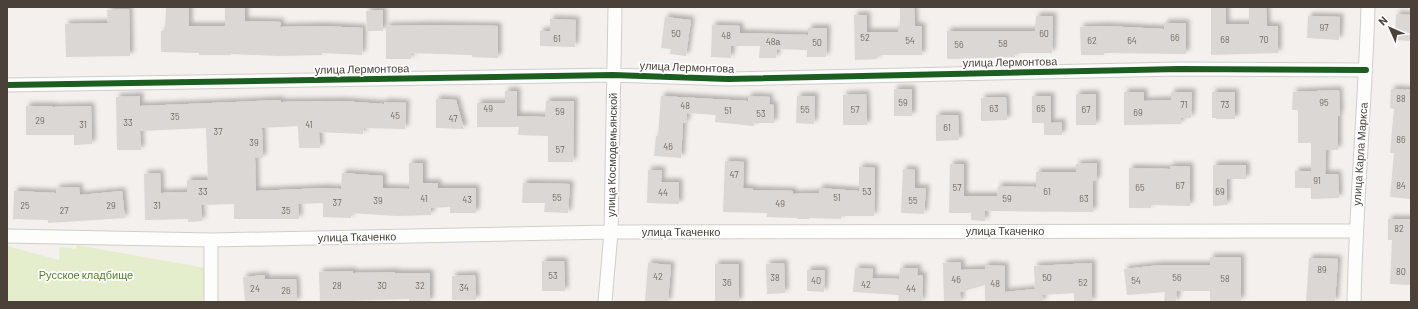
<svg xmlns="http://www.w3.org/2000/svg" width="1418" height="309" font-family="Barlow,sans-serif">
  <style>
    .green { fill: #e5eecc }
    .building { fill: #dbd7d4; filter: url(#shadow) }
    .lines { fill: none; stroke-linecap: round; stroke-linejoin: round }
    .minor-casing { stroke: #d1ceca; stroke-width: 15 }
    .minor { stroke: #fdfdfc; stroke-width: 13 }
    .cycleway-casing { stroke: #fff; stroke-width: 8 }
    .cycleway { stroke: #1b5e20; stroke-width: 6 }
    .labels { text-anchor: middle; stroke-width: 3.5; stroke-linejoin: round; paint-order: stroke }
    .number-label { font-size: 9px; fill: #706860 }
    .street-label { font-size: 11px; fill: #4b4138; stroke: #fff }
    .park-label { font-size: 11px; fill: #548226; stroke: #fff }
  </style>
  <defs>
    <filter id="shadow"><feDropShadow dx="3.5" dy="-3.5" stdDeviation="2" flood-color="#0004"/></filter>
  </defs>
  <rect width="100%" height="100%" fill="#f3f0ed"/>
  <!-- green -->
  <path class="green" d="M 77,245 L 205,268 L 204,302 L 7,302 L 7,246 L 59,260 L 60,247 L 76,249 Z"/>
  <!-- building -->
  <path class="building" d="M 166,7 L 189,7 L 189,26 L 225,26 L 225,7 L 245,7 L 245,21 L 281,22 L 280,27 L 322,26 L 363,28 L 362,55 L 322,53 L 322,55 L 279,56 L 231,54 L 231,55 L 199,55 L 199,53 L 161,52 L 161,31 L 165,31 Z
    M 900,7 L 914,7 L 915,26 L 922,26 L 922,55 L 877,55 L 877,59 L 855,60 L 854,15 L 867,15 L 867,32 L 898,32 L 898,26 L 900,26 Z
    M 1211,7 L 1226,7 L 1226,24 L 1249,24 L 1249,7 L 1266,7 L 1267,26 L 1278,26 L 1278,53 L 1211,55 Z
    M 129,9 L 130,56 L 66,57 L 65,24 L 108,23 L 107,10 Z
    M 383,10 L 383,31 L 367,31 L 366,11 Z
    M 1396,14 L 1411,15 L 1411,41 L 1395,40 Z
    M 1036,16 L 1053,16 L 1052,53 L 1015,53 L 1015,57 L 947,59 L 947,31 L 1035,31 Z
    M 1308,16 L 1340,17 L 1339,40 L 1307,38 Z
    M 665,17 L 691,20 L 686,56 L 670,54 L 671,49 L 661,48 Z
    M 550,19 L 576,20 L 575,47 L 540,46 L 540,31 L 550,31 Z
    M 1164,23 L 1186,23 L 1186,54 L 1104,53 L 1104,55 L 1081,55 L 1080,27 L 1104,26 L 1164,29 Z
    M 431,25 L 498,26 L 498,58 L 472,57 L 472,55 L 411,53 L 411,59 L 386,59 L 386,26 Z
    M 712,25 L 740,26 L 740,33 L 808,35 L 808,28 L 827,28 L 826,57 L 807,57 L 807,50 L 777,49 L 776,58 L 759,58 L 760,46 L 731,46 L 731,58 L 711,57 Z
    M 894,89 L 912,89 L 912,116 L 894,116 Z
    M 1391,89 L 1411,90 L 1411,199 L 1390,197 L 1394,153 L 1390,153 L 1394,109 L 1390,108 Z
    M 1339,90 L 1340,115 L 1338,116 L 1338,150 L 1326,150 L 1325,174 L 1338,174 L 1339,198 L 1311,199 L 1311,188 L 1295,188 L 1295,171 L 1311,171 L 1311,143 L 1298,143 L 1298,110 L 1292,110 L 1293,92 Z
    M 505,91 L 517,91 L 517,116 L 545,117 L 546,101 L 574,101 L 573,162 L 548,162 L 548,136 L 518,135 L 519,127 L 477,127 L 477,103 L 505,103 Z
    M 1124,92 L 1144,92 L 1144,101 L 1171,100 L 1171,92 L 1192,92 L 1191,118 L 1181,118 L 1181,124 L 1124,125 Z
    M 1212,92 L 1235,92 L 1235,119 L 1216,119 L 1216,118 L 1212,118 Z
    M 866,94 L 867,125 L 843,125 L 843,95 Z
    M 1076,94 L 1096,94 L 1096,125 L 1076,125 Z
    M 140,96 L 140,106 L 281,100 L 281,102 L 341,101 L 384,104 L 384,102 L 406,103 L 405,129 L 364,128 L 363,134 L 319,132 L 320,148 L 299,148 L 298,126 L 262,128 L 263,158 L 255,158 L 256,191 L 324,188 L 341,189 L 342,173 L 383,176 L 383,188 L 409,189 L 409,163 L 423,163 L 423,183 L 438,183 L 438,188 L 476,188 L 476,213 L 450,213 L 450,207 L 431,208 L 431,215 L 397,216 L 351,213 L 351,218 L 323,217 L 323,203 L 298,204 L 299,219 L 234,219 L 234,204 L 201,205 L 202,221 L 188,222 L 188,219 L 145,220 L 144,174 L 160,173 L 161,193 L 187,192 L 187,180 L 208,180 L 206,128 L 140,131 L 141,150 L 117,150 L 116,97 Z
    M 661,96 L 748,101 L 748,96 L 770,97 L 769,104 L 774,105 L 774,123 L 754,123 L 754,126 L 715,122 L 716,115 L 687,113 L 686,123 L 683,123 L 681,158 L 654,156 L 656,136 L 658,136 Z
    M 797,96 L 815,96 L 814,124 L 796,123 Z
    M 1032,96 L 1051,96 L 1051,123 L 1062,122 L 1062,135 L 1044,135 L 1044,123 L 1032,123 Z
    M 1006,97 L 1007,120 L 981,121 L 981,98 Z
    M 436,99 L 456,100 L 464,129 L 436,128 Z
    M 26,106 L 53,106 L 53,107 L 91,106 L 92,144 L 74,145 L 74,135 L 26,135 Z
    M 936,115 L 958,115 L 959,140 L 936,141 Z
    M 725,161 L 744,162 L 743,188 L 753,189 L 753,190 L 793,191 L 793,194 L 819,193 L 819,188 L 859,191 L 859,167 L 875,168 L 874,216 L 841,216 L 841,219 L 809,218 L 809,219 L 797,219 L 797,218 L 767,217 L 767,213 L 723,212 Z
    M 1097,163 L 1097,181 L 1093,181 L 1093,212 L 985,211 L 985,221 L 971,220 L 971,213 L 949,213 L 950,164 L 964,164 L 964,196 L 997,196 L 998,186 L 1036,187 L 1036,172 L 1076,172 L 1076,164 Z
    M 1213,165 L 1246,165 L 1246,179 L 1227,179 L 1227,205 L 1213,206 Z
    M 1170,166 L 1190,166 L 1190,206 L 1151,205 L 1151,208 L 1129,208 L 1129,168 L 1170,169 Z
    M 903,169 L 915,170 L 915,188 L 926,188 L 924,214 L 901,213 Z
    M 648,170 L 662,170 L 661,182 L 679,182 L 679,204 L 647,203 Z
    M 523,183 L 570,184 L 568,213 L 544,212 L 545,203 L 522,203 Z
    M 79,187 L 80,195 L 122,191 L 125,218 L 48,223 L 48,220 L 13,219 L 14,191 L 56,193 L 56,188 Z
    M 1388,219 L 1411,219 L 1411,285 L 1390,284 L 1392,240 L 1388,240 Z
    M 1210,257 L 1241,257 L 1241,301 L 1210,302 L 1210,291 L 1177,291 L 1176,302 L 1164,302 L 1165,292 L 1127,295 L 1124,269 L 1160,265 L 1210,265 Z
    M 1309,258 L 1338,259 L 1335,302 L 1306,302 Z
    M 542,261 L 564,261 L 565,291 L 542,291 Z
    M 961,262 L 961,270 L 985,269 L 985,265 L 1005,266 L 1005,292 L 1035,289 L 1034,266 L 1092,263 L 1092,302 L 1074,302 L 1074,293 L 1042,295 L 1043,302 L 985,302 L 985,285 L 960,292 L 961,302 L 944,302 L 943,263 Z
    M 648,263 L 671,265 L 668,302 L 645,302 Z
    M 784,263 L 785,293 L 767,294 L 766,264 Z
    M 715,264 L 739,264 L 739,302 L 715,302 Z
    M 855,268 L 873,269 L 872,278 L 899,279 L 900,268 L 918,268 L 917,275 L 923,275 L 922,302 L 898,302 L 899,295 L 853,292 Z
    M 807,270 L 825,270 L 824,292 L 807,291 Z
    M 353,271 L 353,273 L 395,272 L 395,273 L 430,273 L 430,302 L 409,302 L 409,299 L 320,302 L 319,272 Z
    M 265,275 L 265,279 L 296,279 L 297,302 L 245,302 L 243,277 Z
    M 475,275 L 476,300 L 452,300 L 452,276 Z"/>
  <g class="lines">
    <defs>
      <path id="minor" d="M 7,85 L 613,75 L 728,79 L 1179,69 L 1366,70
        M 7,236 L 211,240 L 611,232 L 1355,231
        M 211,302 L 211,240
        M 605,302 L 611,232 L 615,7
        M 1354,302 C 1356,204 1365,105 1368,7"/>
    </defs>
    <!-- minor casing -->
    <use href="#minor" class="minor-casing"/>
    <!-- minor -->
    <use href="#minor" class="minor"/>
    <defs>
      <path id="cycleway" d="M 7,85 L 613,75 L 728,79 L 1179,69 L 1366,70"/>
    </defs>
    <!-- cycleway casing -->
    <use href="#cycleway" class="cycleway-casing"/>
    <!-- cycleway -->
    <use href="#cycleway" class="cycleway"/>
  </g>
  <g class="labels">
    <!-- number labels -->
    <g class="number-label">
      <text x="1324" y="31">97</text>
      <text x="676" y="37">50</text>
      <text x="1044" y="37">60</text>
      <text x="726" y="39">48</text>
      <text x="865" y="41">52</text>
      <text x="1175" y="41">66</text>
      <text x="557" y="42">61</text>
      <text x="1225" y="43">68</text>
      <text x="1264" y="43">70</text>
      <text x="910" y="44">54</text>
      <text x="1092" y="44">62</text>
      <text x="1132" y="44">64</text>
      <text x="773" y="45">48а</text>
      <text x="817" y="46">50</text>
      <text x="1003" y="47">58</text>
      <text x="959" y="48">56</text>
      <text x="1401" y="102">88</text>
      <text x="903" y="106">59</text>
      <text x="1324" y="106">95</text>
      <text x="1184" y="108">71</text>
      <text x="1225" y="108">73</text>
      <text x="685" y="109">48</text>
      <text x="488" y="112">49</text>
      <text x="994" y="112">63</text>
      <text x="1041" y="112">65</text>
      <text x="805" y="113">55</text>
      <text x="855" y="113">57</text>
      <text x="1086" y="113">67</text>
      <text x="728" y="114">51</text>
      <text x="560" y="115">59</text>
      <text x="1138" y="116">69</text>
      <text x="761" y="117">53</text>
      <text x="395" y="119">45</text>
      <text x="175" y="120">35</text>
      <text x="453" y="122">47</text>
      <text x="40" y="124">29</text>
      <text x="128" y="126">33</text>
      <text x="83" y="128">31</text>
      <text x="309" y="128">41</text>
      <text x="947" y="131">61</text>
      <text x="218" y="135">37</text>
      <text x="1401" y="143">86</text>
      <text x="254" y="146">39</text>
      <text x="668" y="150">46</text>
      <text x="560" y="153">57</text>
      <text x="734" y="178">47</text>
      <text x="1317" y="184">91</text>
      <text x="1180" y="189">67</text>
      <text x="1401" y="189">84</text>
      <text x="957" y="191">57</text>
      <text x="1140" y="191">65</text>
      <text x="203" y="195">33</text>
      <text x="867" y="195">53</text>
      <text x="1047" y="195">61</text>
      <text x="1220" y="195">69</text>
      <text x="663" y="196">44</text>
      <text x="557" y="201">55</text>
      <text x="837" y="201">51</text>
      <text x="424" y="202">41</text>
      <text x="1007" y="202">59</text>
      <text x="1084" y="202">63</text>
      <text x="467" y="203">43</text>
      <text x="378" y="204">39</text>
      <text x="913" y="204">55</text>
      <text x="337" y="206">37</text>
      <text x="780" y="207">49</text>
      <text x="25" y="209">25</text>
      <text x="111" y="209">29</text>
      <text x="157" y="209">31</text>
      <text x="64" y="214">27</text>
      <text x="286" y="214">35</text>
      <text x="1399" y="232">82</text>
      <text x="1322" y="273">89</text>
      <text x="1401" y="275">80</text>
      <text x="553" y="279">53</text>
      <text x="658" y="280">42</text>
      <text x="775" y="281">38</text>
      <text x="1047" y="281">50</text>
      <text x="1177" y="281">56</text>
      <text x="1225" y="282">58</text>
      <text x="956" y="283">46</text>
      <text x="816" y="284">40</text>
      <text x="1136" y="284">54</text>
      <text x="727" y="286">36</text>
      <text x="1083" y="286">52</text>
      <text x="995" y="287">48</text>
      <text x="866" y="288">42</text>
      <text x="337" y="289">28</text>
      <text x="382" y="289">30</text>
      <text x="420" y="289">32</text>
      <text x="464" y="291">34</text>
      <text x="255" y="292">24</text>
      <text x="911" y="292">44</text>
      <text x="286" y="294">26</text>
    </g>
    <!-- street labels -->
    <g class="street-label">
      <text transform="translate(1010 62) rotate(-1)" y="4">улица Лермонтова</text>
      <text transform="translate(687 67) rotate(2)" y="4">улица Лермонтова</text>
      <text transform="translate(362 69) rotate(-1)" y="4">улица Лермонтова</text>
      <text transform="translate(1360 154) rotate(-86)" y="4">улица Карла Маркса</text>
      <text transform="translate(612 155) rotate(-89)" y="4">улица Космодемьянской</text>
      <text x="1005" y="235">улица Ткаченко</text>
      <text x="681" y="236">улица Ткаченко</text>
      <text transform="translate(357 237) rotate(-1)" y="4">улица Ткаченко</text>
    </g>
    <!-- park labels -->
    <g class="park-label">
      <text x="86" y="279">Русское кладбище</text>
    </g>
  </g>
  <!-- border -->
  <rect width="1418" height="309" fill="none" stroke="#4b4138" stroke-width="16"/>
  <!-- north arrow -->
  <g transform="translate(1390 28) rotate(315)" stroke="#ffffff" stroke-width="3" paint-order="stroke">
  <path d="M0-3L7 15L0 10L-7 15Z" fill="#4b4138"/>
  <text y="-6" font-size="11" font-weight="bold" text-anchor="middle" fill="#4b4138">N</text>
  </g>
</svg>
